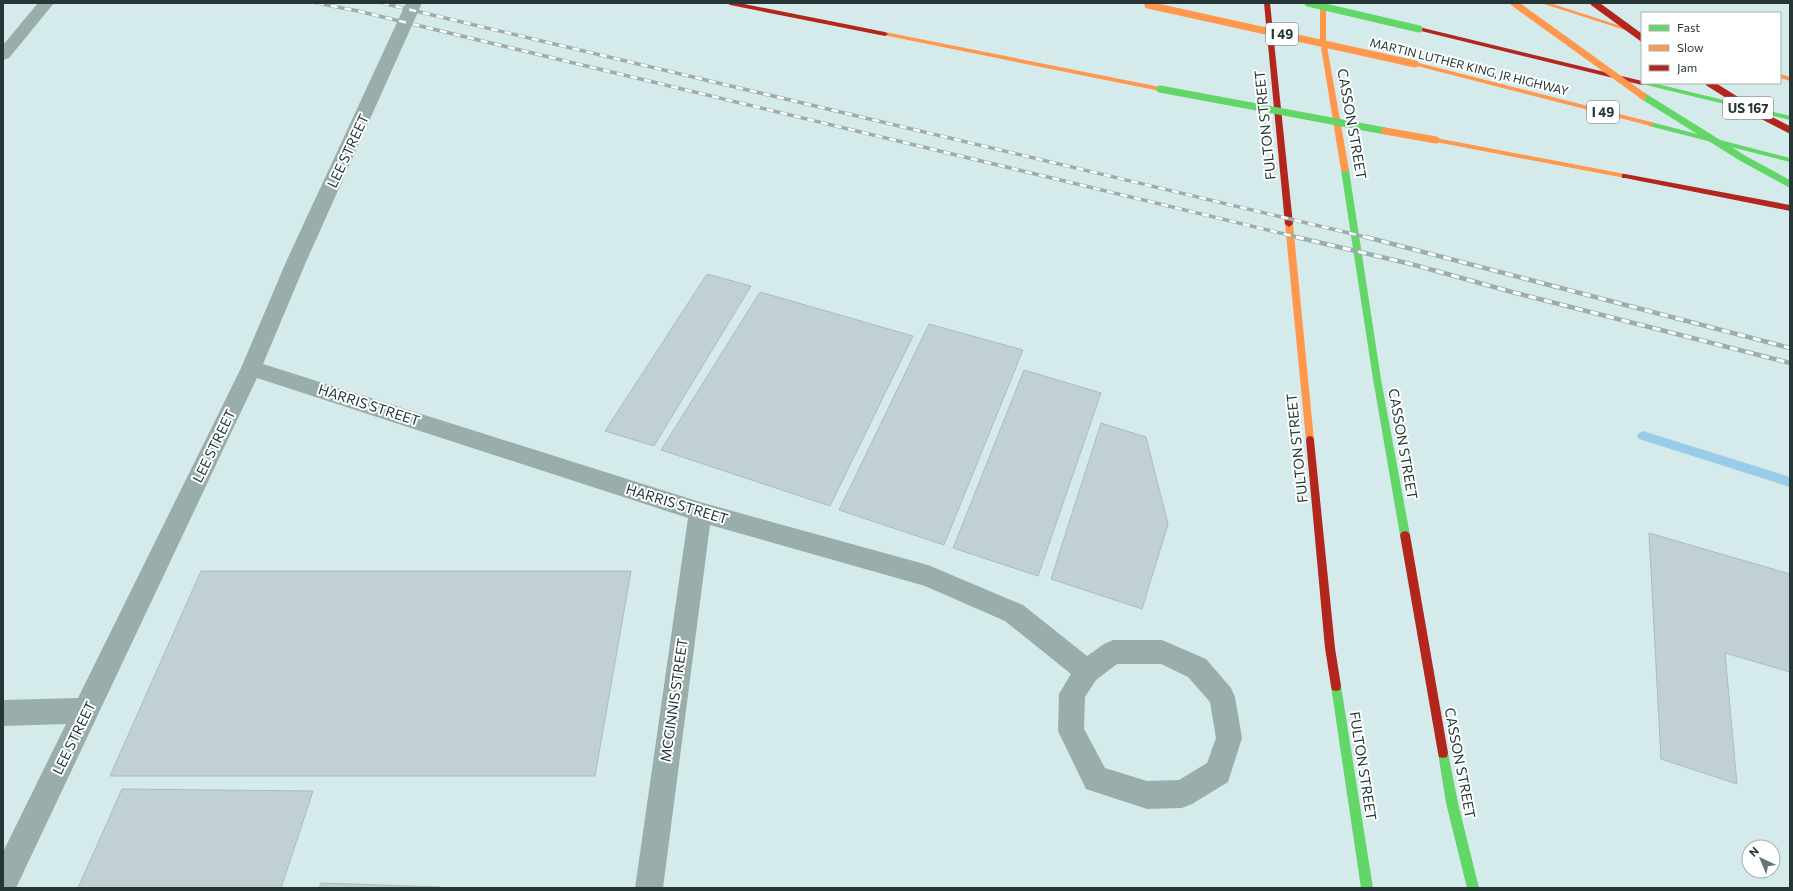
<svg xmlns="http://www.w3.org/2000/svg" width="1793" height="891" font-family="Commissioner,sans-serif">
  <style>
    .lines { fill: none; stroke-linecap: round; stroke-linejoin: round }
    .stream { fill: #9accea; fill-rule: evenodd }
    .building { fill: #c1d1d3; stroke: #abbcbd }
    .street { fill: #99aeaa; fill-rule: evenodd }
    .fast { fill: #63d668; fill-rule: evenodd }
    .slow { fill: #ff974d; fill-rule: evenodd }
    .jam { fill: #b3261e; fill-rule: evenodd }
    .rail-far1-casing { stroke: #9baeab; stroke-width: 3.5 }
    .rail-casing { stroke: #9baeab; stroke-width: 4.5 }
    .rail-far1 { stroke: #fff; stroke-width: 2.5; stroke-dasharray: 7; stroke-linecap: butt }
    .rail { stroke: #fff; stroke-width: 3; stroke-dasharray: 8; stroke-linecap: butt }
    .fast-bridge { stroke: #63d668; stroke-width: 7 }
    .slow-bridge { stroke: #ff974d; stroke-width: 7 }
    .jam-bridge { stroke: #b3261e; stroke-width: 7 }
    .labels { text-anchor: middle; stroke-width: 4; stroke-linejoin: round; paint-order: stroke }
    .far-street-label { font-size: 12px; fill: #263636; stroke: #fff }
    .shield { fill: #fff; stroke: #677272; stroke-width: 1 }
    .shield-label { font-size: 13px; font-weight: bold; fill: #263636 }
    .street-label { font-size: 14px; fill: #263636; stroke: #fff }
  </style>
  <rect width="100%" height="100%" fill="#d5ebeb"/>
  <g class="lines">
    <!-- stream -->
    <path class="stream" d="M 1643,431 L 1790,477 L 1790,487 L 1639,439 L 1637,436 L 1639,433 Z"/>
  </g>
  <!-- building -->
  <path class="building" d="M 707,274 L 751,286 L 654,446 L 605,431 Z
    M 760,292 L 913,336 L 830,506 L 661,450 Z
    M 929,324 L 1023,350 L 944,545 L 839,510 Z
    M 1024,370 L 1101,393 L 1038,576 L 953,548 Z
    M 1101,423 L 1146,437 L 1168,524 L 1142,609 L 1051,579 Z
    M 1649,533 L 1790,574 L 1790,672 L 1725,653 L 1737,784 L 1661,759 Z
    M 201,571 L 631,571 L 595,776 L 110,776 Z
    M 122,789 L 313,791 L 281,888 L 78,888 Z
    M 321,883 L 440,887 L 439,888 L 319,888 Z"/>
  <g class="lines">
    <!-- street -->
    <path class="street" d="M 38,3 L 54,3 L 9,58 L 3,60 L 3,45 Z
      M 406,3 L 422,3 L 306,262 L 263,364 L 700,502 L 928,565 L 1023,605 L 1087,656 L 1104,644 L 1113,640 L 1162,640 L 1206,659 L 1231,688 L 1235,697 L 1242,738 L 1228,782 L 1192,804 L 1182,808 L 1147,809 L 1086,789 L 1058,731 L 1059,694 L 1071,674 L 1005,621 L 925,586 L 710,525 L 663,888 L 635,888 L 688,518 L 257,378 L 16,888 L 3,888 L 3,852 L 66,724 L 3,726 L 3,700 L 78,698 L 241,368 L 286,262 ZM 1117,664 L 1161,664 L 1188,677 L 1210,702 L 1216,738 L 1207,763 L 1179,780 L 1147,781 L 1105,768 L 1084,729 L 1085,697 L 1096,680 Z"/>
    <!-- fast -->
    <path class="fast" d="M 1642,81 L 1642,83 L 1653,83 L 1790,116 L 1790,120 L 1642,84 L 1641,83 Z
      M 1649,122 L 1651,122 L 1790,158 L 1790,162 L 1649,126 Z
      M 1342,168 L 1348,168 L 1349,170 L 1381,379 L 1410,535 L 1408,538 L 1405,539 L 1402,538 L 1400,535 L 1373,379 L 1341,170 Z
      M 1336,681 L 1340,682 L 1341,686 L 1373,888 L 1361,888 L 1331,686 L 1332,682 Z
      M 1443,748 L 1447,749 L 1448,753 L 1458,803 L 1479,888 L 1467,888 L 1446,803 L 1438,753 L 1439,749 Z"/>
    <!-- slow -->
    <path class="slow" d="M 1320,3 L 1326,3 L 1326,41 L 1349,170 L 1345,172 L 1341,170 L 1320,41 Z
      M 1541,3 L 1550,3 L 1636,31 L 1631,32 Z
      M 885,32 L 1160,87 L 1163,89 L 1160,91 L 883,35 L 883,33 Z
      M 1415,62 L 1651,122 L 1655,124 L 1651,126 L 1413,65 L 1412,64 Z
      M 1780,74 L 1790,77 L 1790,81 L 1780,78 Z
      M 1433,138 L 1436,138 L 1625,174 L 1629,176 L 1625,178 L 1436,142 L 1433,142 Z
      M 1289,221 L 1293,224 L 1314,440 L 1313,443 L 1307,443 L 1306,440 L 1285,224 Z"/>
    <!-- jam -->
    <path class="jam" d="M 727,3 L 739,3 L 885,32 L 888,34 L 885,36 L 730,5 Z
      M 1264,3 L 1270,3 L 1293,224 L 1289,227 L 1285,224 Z
      M 1419,27 L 1642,81 L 1642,83 L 1645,83 L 1642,85 L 1417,30 L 1416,29 Z
      M 1622,174 L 1625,174 L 1790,205 L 1790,211 L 1625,178 L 1622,178 Z
      M 1310,436 L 1313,437 L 1314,440 L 1335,648 L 1341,686 L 1340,690 L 1336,691 L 1332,690 L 1331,686 L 1325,648 L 1306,440 L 1307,437 Z
      M 1405,531 L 1408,532 L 1410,535 L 1448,753 L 1447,757 L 1443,758 L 1439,757 L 1438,753 L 1400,535 L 1402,532 Z"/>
    <defs>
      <path id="rail-far1" d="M 317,3 L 358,11 L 1301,238
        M 382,3 L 1370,238"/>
      <path id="rail" d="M 1296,237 L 1411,264 L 1512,292 L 1790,363
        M 1366,237 L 1790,348"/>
    </defs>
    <!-- rail-far1 casing -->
    <use href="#rail-far1" class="rail-far1-casing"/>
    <!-- rail casing -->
    <use href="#rail" class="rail-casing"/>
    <!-- rail-far1 -->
    <use href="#rail-far1" class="rail-far1"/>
    <!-- rail -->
    <use href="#rail" class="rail"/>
    <!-- fast-bridge -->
    <path class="fast-bridge" d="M 1308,3 L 1419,29
      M 1160,89 L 1385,131
      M 1643,96 L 1744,159 L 1790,184"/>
    <!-- slow-bridge -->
    <path class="slow-bridge" d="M 1514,3 L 1643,96
      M 1148,5 L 1415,64
      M 1385,131 L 1436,140"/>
    <!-- jam-bridge -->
    <path class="jam-bridge" d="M 1594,3 L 1642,38
      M 1709,83 L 1757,113 L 1790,130"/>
  </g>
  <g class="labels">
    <!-- far-street labels -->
    <g class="far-street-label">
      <text transform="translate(1469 67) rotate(14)" y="4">MARTIN LUTHER KING, JR HIGHWAY</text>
    </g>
    <!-- shield labels -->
    <g class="shield">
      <rect x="1266" y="23" width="32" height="22" rx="3"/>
      <rect x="1723" y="97" width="50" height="22" rx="3"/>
      <rect x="1587" y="101" width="32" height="22" rx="3"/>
    </g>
    <g class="shield-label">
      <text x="1282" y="39">I 49</text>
      <text x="1748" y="113">US 167</text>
      <text x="1603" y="117">I 49</text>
    </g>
    <!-- street labels -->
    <g class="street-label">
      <text transform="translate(1352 124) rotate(80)" y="5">CASSON STREET</text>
      <text transform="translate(1265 125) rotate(-96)" y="5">FULTON STREET</text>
      <text transform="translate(348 151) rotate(-65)" y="5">LEE STREET</text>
      <text transform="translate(369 405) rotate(18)" y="5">HARRIS STREET</text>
      <text transform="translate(1403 444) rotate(80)" y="5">CASSON STREET</text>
      <text transform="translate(214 446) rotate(-64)" y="5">LEE STREET</text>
      <text transform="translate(1297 448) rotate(-96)" y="5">FULTON STREET</text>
      <text transform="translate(677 504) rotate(17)" y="5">HARRIS STREET</text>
      <text transform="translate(674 700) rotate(-82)" y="5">MCGINNIS STREET</text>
      <text transform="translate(74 738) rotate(-64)" y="5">LEE STREET</text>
      <text transform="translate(1460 763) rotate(79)" y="5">CASSON STREET</text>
      <text transform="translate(1363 766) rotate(81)" y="5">FULTON STREET</text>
    </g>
  </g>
  <!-- border -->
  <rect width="1793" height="891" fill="none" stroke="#263636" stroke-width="8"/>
  <!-- legend -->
  <rect x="1641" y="12" width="140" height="72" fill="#ffffff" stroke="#a8afaf"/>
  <rect x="1649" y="25" width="20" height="6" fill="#63d668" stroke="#a8afaf"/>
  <text x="1677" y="32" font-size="12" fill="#263636">Fast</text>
  <rect x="1649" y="45" width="20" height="6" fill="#ff974d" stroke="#a8afaf"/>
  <text x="1677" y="52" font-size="12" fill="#263636">Slow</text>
  <rect x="1649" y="65" width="20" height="6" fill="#b3261e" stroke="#a8afaf"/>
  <text x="1677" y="72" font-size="12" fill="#263636">Jam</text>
  <!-- north arrow -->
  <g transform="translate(1761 859) rotate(316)"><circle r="19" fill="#ffffff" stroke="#a8afaf"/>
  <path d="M0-3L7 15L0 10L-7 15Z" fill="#637575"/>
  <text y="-6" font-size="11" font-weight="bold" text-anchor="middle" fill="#263636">N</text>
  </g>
</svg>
